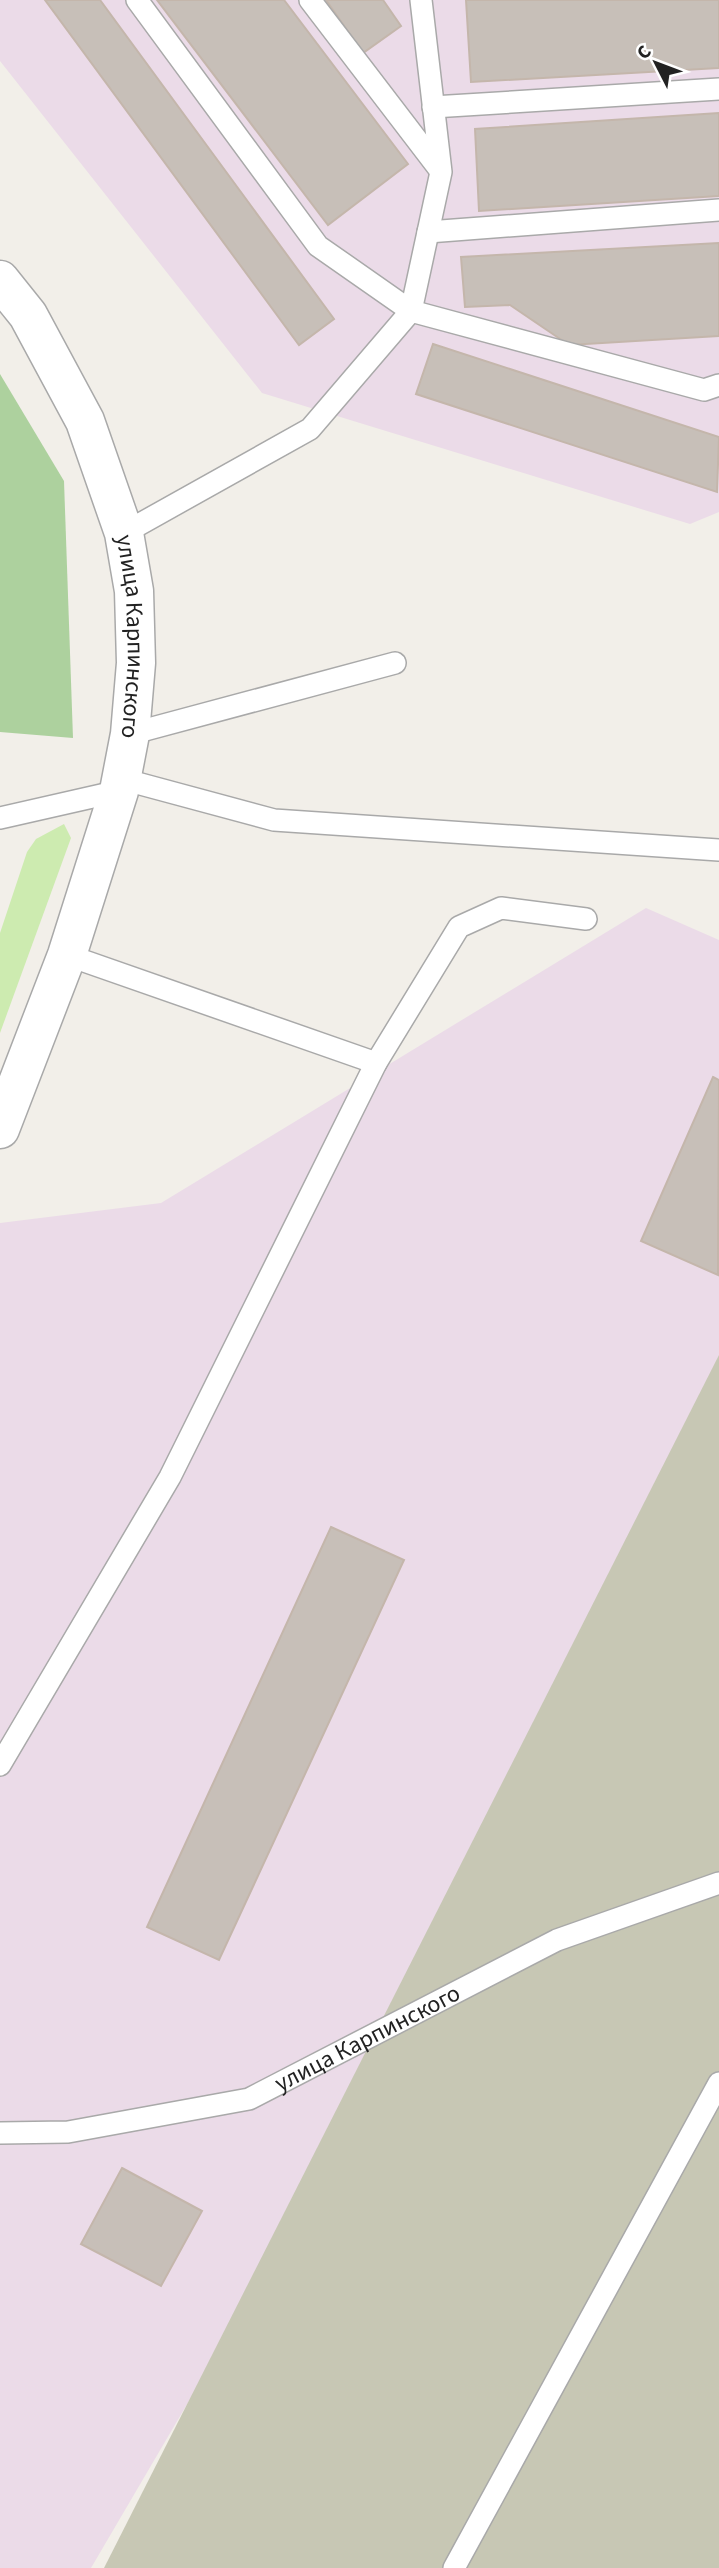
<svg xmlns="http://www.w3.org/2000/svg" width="719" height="2568" font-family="'Source Sans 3',sans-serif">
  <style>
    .industrial { fill: #ebdbe8 }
    .construction { fill: #c7c7b4 }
    .grass { fill: #cdebb0 }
    .forest { fill: #add19e }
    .building { fill: #c7bfb8; stroke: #c4b6ab; stroke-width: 2 }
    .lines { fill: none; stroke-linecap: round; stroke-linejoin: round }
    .service-casing { stroke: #a9a9a9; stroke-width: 24 }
    .minor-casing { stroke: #a9a9a9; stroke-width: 41 }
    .service { stroke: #fff; stroke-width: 21 }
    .minor { stroke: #fff; stroke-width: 38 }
    .labels { text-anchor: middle; stroke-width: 5; stroke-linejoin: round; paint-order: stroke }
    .street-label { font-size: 24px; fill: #222; stroke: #fff }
  </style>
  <rect width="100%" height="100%" fill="#f2efe9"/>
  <!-- industrial -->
  <path class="industrial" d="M 0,0 L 719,0 L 719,512 L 690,524 L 262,393 L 0,61 Z
    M 646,908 L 719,940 L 719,1497 L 91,2568 L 0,2568 L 0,1223 L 161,1203 Z"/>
  <!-- construction -->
  <path class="construction" d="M 719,1355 L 719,2568 L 104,2568 Z"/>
  <!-- grass -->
  <path class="grass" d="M 64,824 L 71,838 L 0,1033 L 0,933 L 27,852 L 36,839 Z"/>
  <!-- forest -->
  <path class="forest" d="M 0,374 L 64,481 L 73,738 L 0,732 Z"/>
  <!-- building -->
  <path class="building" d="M 45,0 L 100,0 L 334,319 L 299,345 Z
    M 157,0 L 284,0 L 408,164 L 328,225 Z
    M 326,0 L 383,0 L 401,26 L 363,53 Z
    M 466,0 L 719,0 L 719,68 L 471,82 Z
    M 719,113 L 719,196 L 479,211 L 475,129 Z
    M 719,243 L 719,336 L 569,345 L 510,305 L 465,307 L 461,257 Z
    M 433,344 L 719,437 L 717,492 L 416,394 Z
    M 713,1077 L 719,1080 L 718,1275 L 641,1241 Z
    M 331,1527 L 404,1560 L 219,1960 L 147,1927 Z
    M 122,2168 L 202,2211 L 161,2286 L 81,2244 Z"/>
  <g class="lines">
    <defs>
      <g id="service">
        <path d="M 137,0 L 318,246 L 411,311 L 441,172 L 421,0"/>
        <path d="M 310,0 L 440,170"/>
        <path d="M 433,107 L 719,89"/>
        <path d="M 428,232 L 719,210"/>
        <path d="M 124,533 L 310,429 L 411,311 L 704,390 L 719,385"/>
        <path d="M 130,734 L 395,663"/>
        <path d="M 122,779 L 274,820 L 719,850"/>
        <path d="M 0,818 L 119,791"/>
        <path d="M 67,955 L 376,1063"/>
        <path d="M 0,1765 L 170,1477 L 376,1063 L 459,927 L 501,908 L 586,919"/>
        <path id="s1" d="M 0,2133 L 68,2132 L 249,2099 L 557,1940 L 719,1883"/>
        <path d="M 454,2568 L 719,2083"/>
      </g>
      <g id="minor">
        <path id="s2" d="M 0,280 L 28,315 L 85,421 L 124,533 L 134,591 L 136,663 L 130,734 L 119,791 L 67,955 L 0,1129"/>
      </g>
    </defs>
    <!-- service casing -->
    <use href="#service" class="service-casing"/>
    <!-- minor casing -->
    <use href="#minor" class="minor-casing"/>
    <!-- service -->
    <use href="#service" class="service"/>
    <!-- minor -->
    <use href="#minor" class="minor"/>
  </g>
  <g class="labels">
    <!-- street labels -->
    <g class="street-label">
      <text dy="8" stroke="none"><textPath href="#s2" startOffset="388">улица Карпинского</textPath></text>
      <text dy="8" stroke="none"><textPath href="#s1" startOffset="385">улица Карпинского</textPath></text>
    </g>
  </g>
  <!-- north arrow -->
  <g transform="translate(656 63) rotate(312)" stroke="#ffffff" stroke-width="5" paint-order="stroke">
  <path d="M0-5L12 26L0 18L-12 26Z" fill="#222222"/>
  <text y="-10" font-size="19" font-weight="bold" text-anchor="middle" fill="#222222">С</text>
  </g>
</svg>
